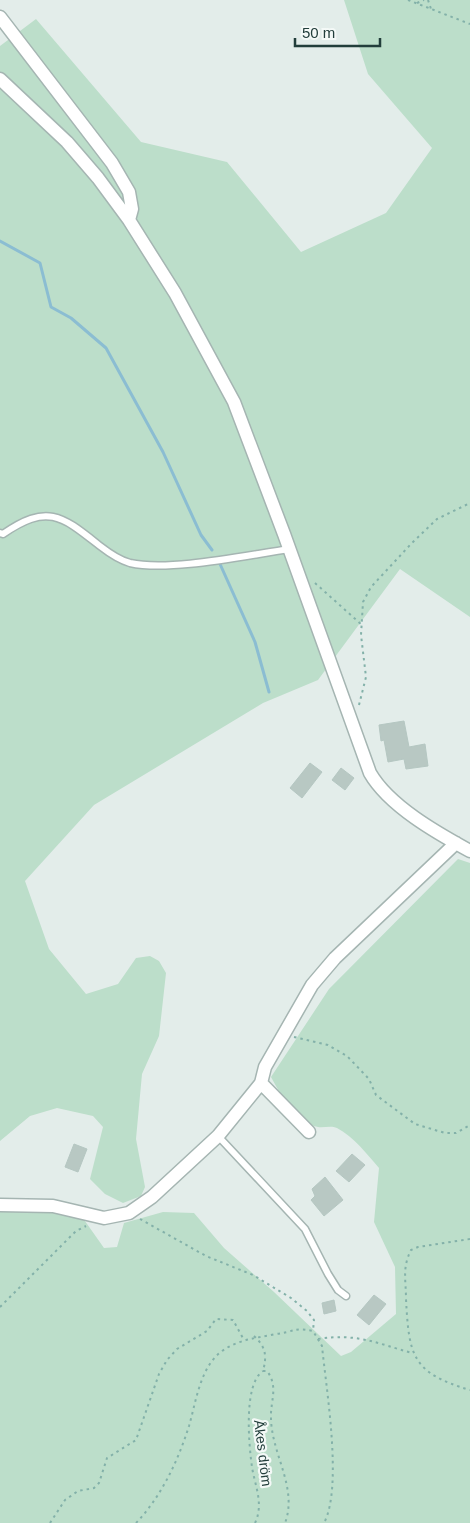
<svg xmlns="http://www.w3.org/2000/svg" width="470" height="1523" font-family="Helvetica,sans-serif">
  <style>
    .green { fill: #bcdeca }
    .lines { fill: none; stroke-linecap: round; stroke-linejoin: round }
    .stream { stroke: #8bbdd2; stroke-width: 3 }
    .building { fill: #b8c8c3; stroke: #b5c7c2 }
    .lane-casing { stroke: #a5b5b2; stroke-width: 9 }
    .street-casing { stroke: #a5b5b2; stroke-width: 15 }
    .path { stroke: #83b1a9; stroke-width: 2; stroke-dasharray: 2.5 4; stroke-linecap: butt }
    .lane { stroke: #fff; stroke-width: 6 }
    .street { stroke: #fff; stroke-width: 12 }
    .labels { text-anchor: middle; stroke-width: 4.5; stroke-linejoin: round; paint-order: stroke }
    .street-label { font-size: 14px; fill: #223e3b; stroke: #f4f9f7 }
  </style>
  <rect width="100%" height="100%" fill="#e3edea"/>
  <!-- green -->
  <path class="green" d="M 344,0 L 470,0 L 470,617 L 400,569 L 318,680 L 263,703 L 94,805 L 25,881 L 49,949 L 86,994 L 118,984 L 136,958 L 150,956 L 159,961 L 166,973 L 159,1036 L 142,1074 L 136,1139 L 145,1187 L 141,1196 L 123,1203 L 105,1194 L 90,1179 L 103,1127 L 93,1116 L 57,1108 L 30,1116 L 0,1141 L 0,46 L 36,19 L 141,142 L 227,162 L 301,252 L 386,213 L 432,148 L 368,74 Z
    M 458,859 L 470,863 L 470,1523 L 0,1523 L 0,1205 L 80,1214 L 104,1248 L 117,1247 L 124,1223 L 163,1212 L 194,1213 L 224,1248 L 274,1292 L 341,1356 L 351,1352 L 396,1314 L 395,1267 L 374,1222 L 379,1168 C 366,1153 354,1137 337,1128 C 331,1125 324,1128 318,1127 C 297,1123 280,1094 271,1077 L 329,989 Z"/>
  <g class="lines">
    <!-- stream -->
    <path class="stream" d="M 0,241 L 40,263 L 51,307 L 71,318 L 106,348 L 163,452 L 201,535 L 212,550
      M 220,564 L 255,642 L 269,692"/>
  </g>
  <!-- building -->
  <path class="building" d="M 404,721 L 409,747 L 425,744 L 428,766 L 406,769 L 404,759 L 388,762 L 384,740 L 381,741 L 379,725 Z
    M 310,763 L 322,772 L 302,798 L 290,788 Z
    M 341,768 L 354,778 L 345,790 L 332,780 Z
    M 74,1144 L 87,1149 L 78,1172 L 65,1167 Z
    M 352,1154 L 365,1165 L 349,1182 L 336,1171 Z
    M 325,1177 L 343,1200 L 324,1216 L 311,1200 L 315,1196 L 312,1189 Z
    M 374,1295 L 386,1304 L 369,1325 L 357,1315 Z
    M 334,1300 L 336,1311 L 324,1314 L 322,1303 Z"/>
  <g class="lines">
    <defs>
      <path id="lane" d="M 0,533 L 3,534 C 48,503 62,516 100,546 C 109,553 119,560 130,563 C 170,572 247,555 290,549
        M 218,1136 L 305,1229 L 328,1274 L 338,1290 L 346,1296"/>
      <path id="street" d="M 0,17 L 112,163 L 129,192 L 132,209 L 129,220
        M 0,79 L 67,142 L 98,178 L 129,220 L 175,293 L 234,402 L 284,534 L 370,773 C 389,806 437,833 470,851
        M 261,1083 L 309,1132
        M 0,1205 L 53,1206 L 104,1218 L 129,1213 L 152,1197 L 218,1136 L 261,1083 L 265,1067 L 312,985 L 335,958 L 456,843"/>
    </defs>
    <!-- lane casing -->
    <use href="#lane" class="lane-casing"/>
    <!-- street casing -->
    <use href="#street" class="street-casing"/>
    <!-- path -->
    <path class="path" d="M 408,0 L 470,24
      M 428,0 L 431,9
      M 417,3 L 424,0
      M 315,583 L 362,625
      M 359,705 L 366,677 L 361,635 L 363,602 L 371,587 L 411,544 L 437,519 L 470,503
      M 294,1037 L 328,1045 L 347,1056 L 369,1079 L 376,1095 L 415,1124 L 445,1133 L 456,1133 L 470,1125
      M 140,1219 L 206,1256 L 253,1275 L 291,1298 L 307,1311 L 314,1320 L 313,1331
      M 470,1239 L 418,1247 L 411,1250 C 402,1268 406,1280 406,1299 C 409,1356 412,1373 470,1390
      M 0,1307 L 76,1231 L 86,1226
      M 254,1336 C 266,1347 267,1356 263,1371
      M 318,1339 C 357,1333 376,1343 412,1353
      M 263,1371 L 267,1371 C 279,1387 270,1401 271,1419 C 272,1455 298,1488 285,1523
      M 50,1523 L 65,1500 L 78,1491 L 94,1488 L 99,1483 L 107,1458 L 136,1440 L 159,1374 L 167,1360 L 177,1349 L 207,1331 L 216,1319 L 233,1320 L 244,1340
      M 136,1523 C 161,1497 178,1461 189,1426 C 196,1402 200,1367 222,1351 C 239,1339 257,1338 276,1334 C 293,1332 295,1327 313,1331 L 322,1346 C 326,1388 343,1487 324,1523
      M 255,1523 C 264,1504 255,1486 252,1467 C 249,1446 243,1384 263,1371"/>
    <!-- lane -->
    <use href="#lane" class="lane"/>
    <!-- street -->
    <use href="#street" class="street"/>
  </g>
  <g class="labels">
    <!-- street labels -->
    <g class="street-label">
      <text transform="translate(263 1453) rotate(83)" y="5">Åkes dröm</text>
    </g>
  </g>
  <!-- scale -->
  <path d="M295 38v8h85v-8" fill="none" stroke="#223e3b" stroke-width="2.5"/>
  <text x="302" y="38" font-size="15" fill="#223e3b" stroke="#f4f9f7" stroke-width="4" paint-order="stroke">50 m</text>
</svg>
